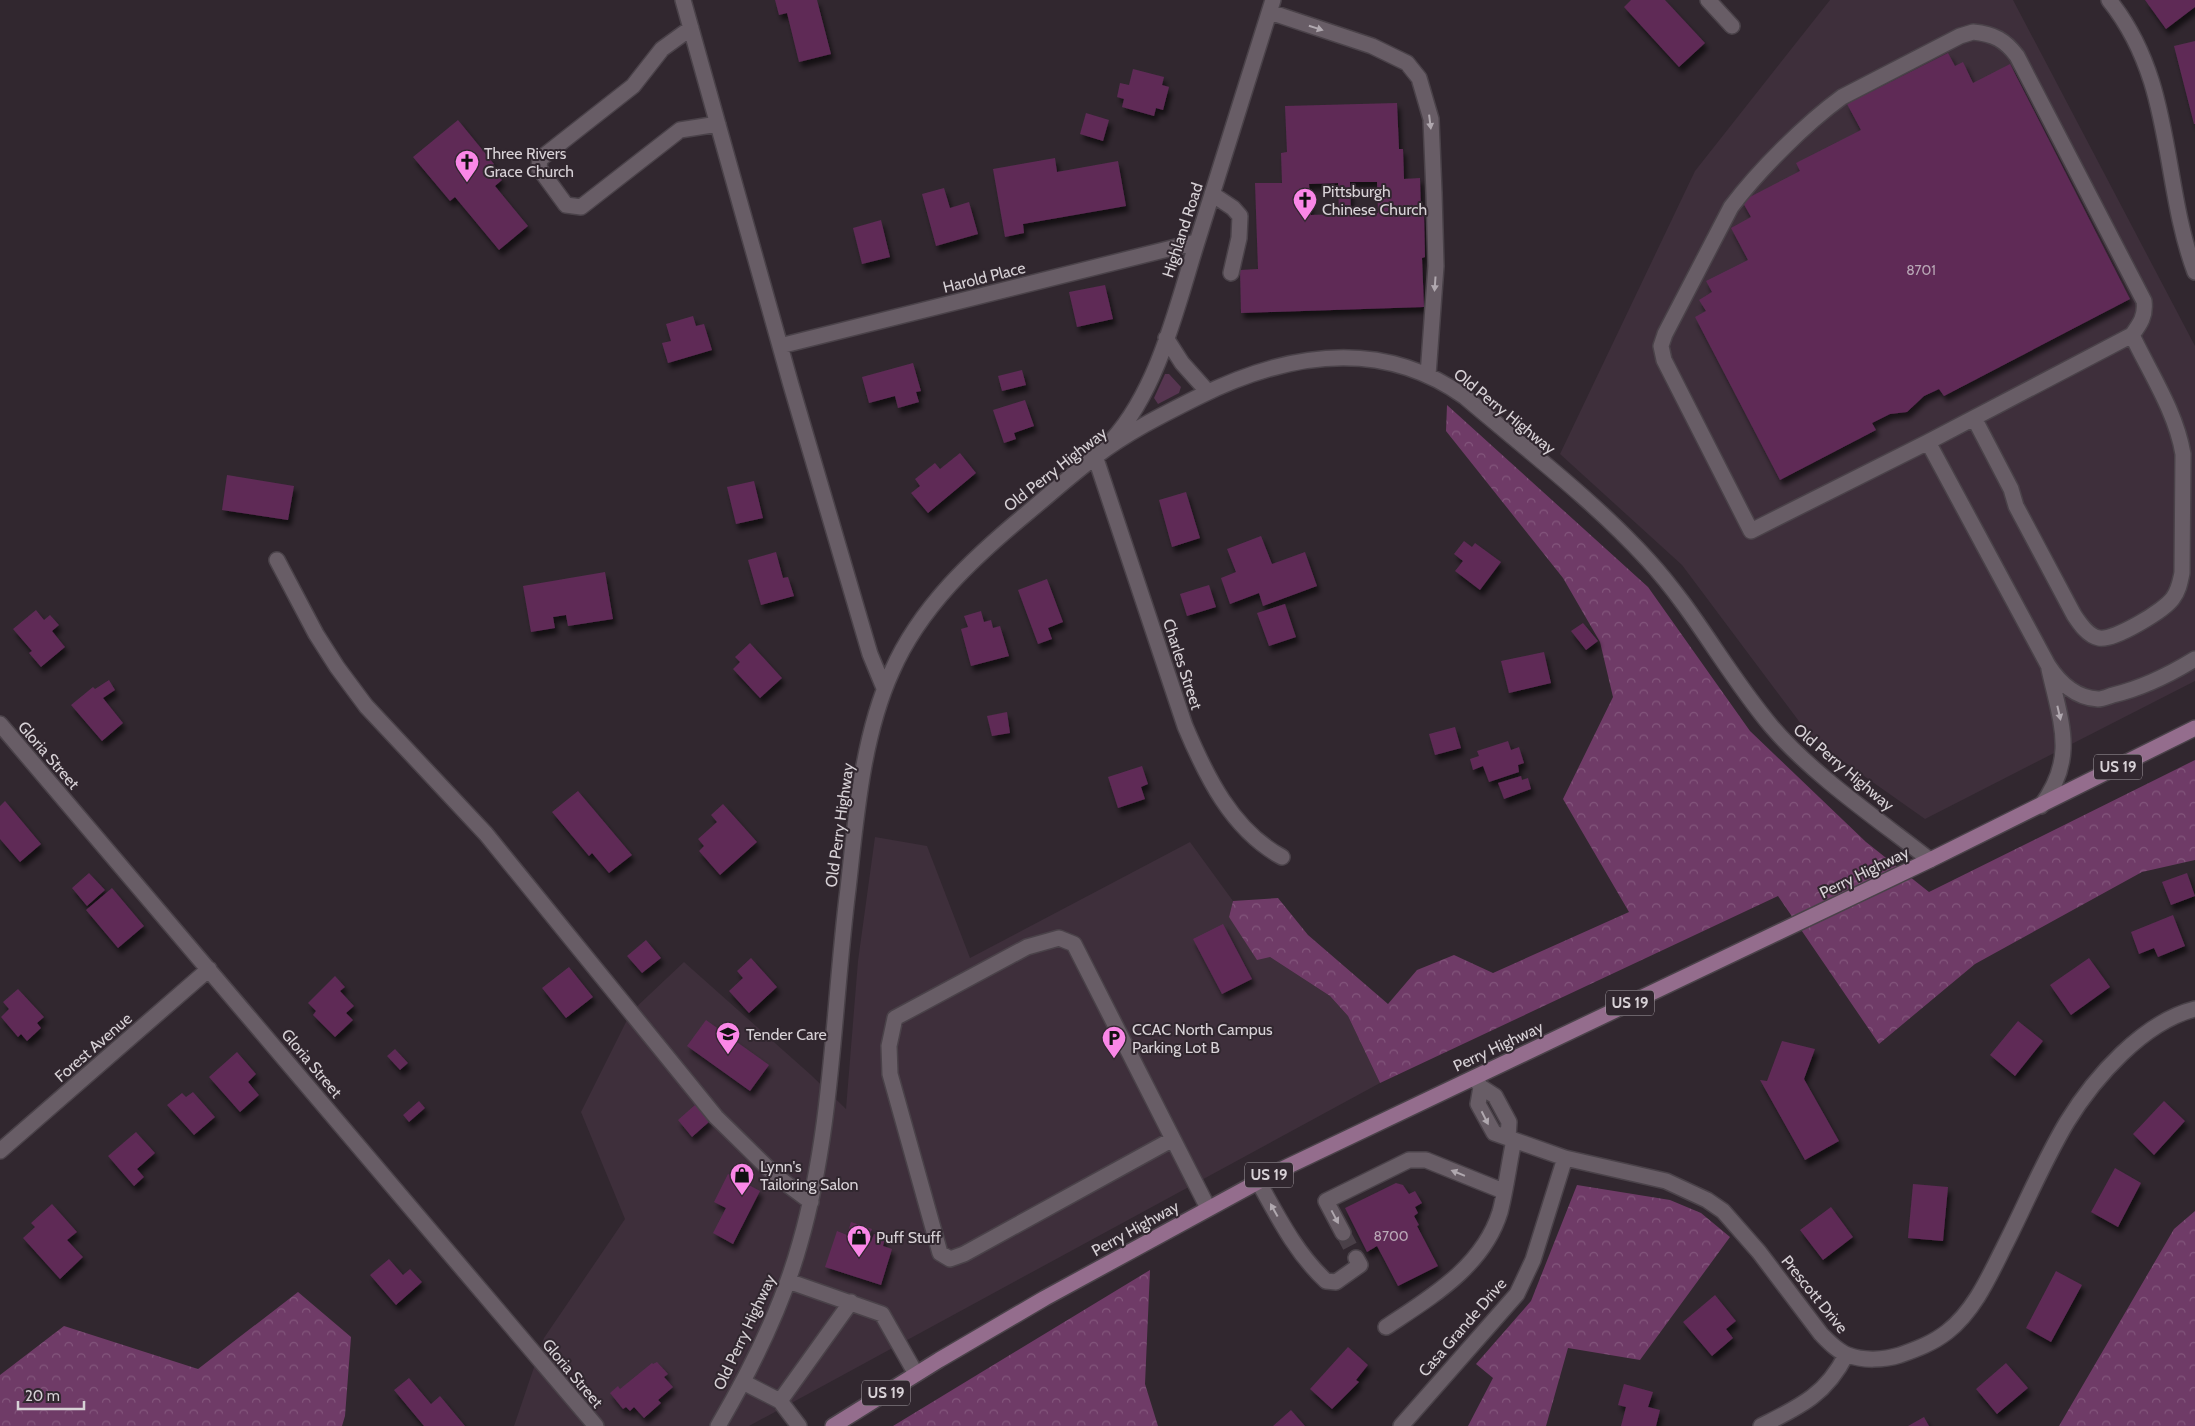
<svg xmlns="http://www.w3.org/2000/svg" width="2195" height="1426" font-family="Cabin,sans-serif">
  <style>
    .built { fill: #3e2f3b }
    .green { fill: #563550 }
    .forest { fill: url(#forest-crowns) }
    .building { fill: #5e2b56; fill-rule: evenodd; filter: url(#shadow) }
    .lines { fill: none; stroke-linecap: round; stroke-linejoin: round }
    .minor-tunnel { stroke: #4a4048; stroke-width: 15; stroke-dasharray: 15 8; stroke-linecap: butt }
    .minor-casing { stroke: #4a4249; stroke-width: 18 }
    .major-casing { stroke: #4a4249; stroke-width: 18 }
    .minor { stroke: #685d66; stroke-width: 15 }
    .major { stroke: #946d8d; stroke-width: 15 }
    .oneway { fill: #b0a8af }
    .labels { text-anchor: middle; stroke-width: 4; stroke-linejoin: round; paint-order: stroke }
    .number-label { font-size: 14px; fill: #b9a8b6 }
    .shield { fill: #31272f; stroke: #a59ea4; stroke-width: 1 }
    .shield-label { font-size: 15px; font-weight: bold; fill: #d7d1d6 }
    .poi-label { font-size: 16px; fill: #d7d1d6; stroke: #31272f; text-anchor: start }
    .street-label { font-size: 16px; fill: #d7d1d6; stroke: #31272f }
  </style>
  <defs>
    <pattern id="forest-crowns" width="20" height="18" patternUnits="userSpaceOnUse" patternTransform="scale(1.25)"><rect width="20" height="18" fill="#6f3b67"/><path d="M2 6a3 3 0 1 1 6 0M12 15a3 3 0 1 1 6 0" fill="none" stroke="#83567c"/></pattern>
    <filter id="shadow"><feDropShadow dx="3" dy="5.5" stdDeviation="2.5" flood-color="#0009"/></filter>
  </defs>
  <rect width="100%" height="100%" fill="#31272f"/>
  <!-- built -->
  <path class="built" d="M 1830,0 L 2013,0 L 2195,346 L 2195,681 L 1925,819 L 1813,740 L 1682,565 L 1560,454 L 1695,171 Z
    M 875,837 L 927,846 L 970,958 L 1190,842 L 1233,901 L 1229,917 L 1270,957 L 1330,996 L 1348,1016 L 1380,1083 L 749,1426 L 514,1426 L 544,1338 L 625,1219 L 581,1112 L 631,1012 L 684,962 L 811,1075 L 846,1109 L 858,961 Z"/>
  <!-- green -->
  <path class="green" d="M 1165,374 L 1169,374 L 1181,387 L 1179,393 L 1158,404 L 1154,398 Z"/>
  <!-- forest -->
  <path class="forest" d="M 1447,405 L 1648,587 L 1750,731 L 1866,842 L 1929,892 L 2195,760 L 2195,860 L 2142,872 L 1975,964 L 1879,1044 L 1778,896 L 1380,1083 L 1348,1016 L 1330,996 L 1270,957 L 1257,960 L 1229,917 L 1233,901 L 1278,898 L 1308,935 L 1388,1004 L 1417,970 L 1454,955 L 1493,973 L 1629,912 L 1563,799 L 1613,697 L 1600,642 L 1563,578 L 1446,431 Z
    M 1577,1185 L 1670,1200 L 1701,1213 L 1730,1237 L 1640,1360 L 1568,1348 L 1546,1426 L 1468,1426 L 1493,1378 L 1476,1364 L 1531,1301 Z
    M 2195,1211 L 2195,1426 L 2059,1426 L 2174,1229 Z
    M 1150,1270 L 1145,1384 L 1158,1426 L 893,1426 Z
    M 298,1292 L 351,1337 L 345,1416 L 342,1426 L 0,1426 L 0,1375 L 64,1326 L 198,1369 Z"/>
  <!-- building -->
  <path class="building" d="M 775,0 L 817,0 L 831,54 L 799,62 L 787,13 L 779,15 Z
    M 1631,0 L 1665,0 L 1705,43 L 1679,67 L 1624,7 Z
    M 2145,0 L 2195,0 L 2195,7 L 2166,29 Z
    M 2195,41 L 2195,124 L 2194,124 L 2174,46 Z
    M 1948,53 L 1955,66 L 1963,62 L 1973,83 L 2010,64 L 2130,299 L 1944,396 L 1939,389 L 1924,396 L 1907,412 L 1890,414 L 1872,423 L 1876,430 L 1780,480 L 1695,317 L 1706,311 L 1699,300 L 1712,292 L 1706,281 L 1748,260 L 1731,228 L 1751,217 L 1742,201 L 1800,171 L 1796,163 L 1861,130 L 1847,104 Z
    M 1133,69 L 1164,77 L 1162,85 L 1169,87 L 1163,110 L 1156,108 L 1154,116 L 1122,107 L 1124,99 L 1117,97 L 1120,83 L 1129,85 Z
    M 1397,103 L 1399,149 L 1403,149 L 1404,179 L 1420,178 L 1421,212 L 1424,212 L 1425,257 L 1422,258 L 1424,307 L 1241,313 L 1240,270 L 1258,269 L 1255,183 L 1282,183 L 1281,153 L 1287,152 L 1285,106 ZM 1350,182 L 1377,182 L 1378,213 L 1351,213 ZM 1338,183 L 1339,214 L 1311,215 L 1309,184 Z
    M 1086,113 L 1109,120 L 1103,141 L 1080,134 Z
    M 458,120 L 494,164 L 491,167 L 502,180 L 495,186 L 528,226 L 499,250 L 455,197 L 450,201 L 413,157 Z
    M 1055,158 L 1057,172 L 1118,161 L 1126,206 L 1023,224 L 1024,233 L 1005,237 L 993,169 Z
    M 944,188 L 950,208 L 969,202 L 978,234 L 936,246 L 922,194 Z
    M 881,220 L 890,257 L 862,264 L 853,228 Z
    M 1105,285 L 1113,319 L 1077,327 L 1069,292 Z
    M 693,316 L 696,326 L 704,324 L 712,350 L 668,363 L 662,343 L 671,341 L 666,324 Z
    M 913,363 L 921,391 L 916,392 L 919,402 L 898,408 L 895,396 L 869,403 L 862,377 Z
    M 1022,370 L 1026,385 L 1002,391 L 998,376 Z
    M 1025,400 L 1034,426 L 1014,433 L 1016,439 L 1004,443 L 993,410 Z
    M 960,453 L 976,473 L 928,513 L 911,493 L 920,486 L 915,479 L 935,463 L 940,469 Z
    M 227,475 L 294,486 L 288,520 L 222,510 Z
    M 754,481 L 763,518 L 736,524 L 727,487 Z
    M 1186,492 L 1200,538 L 1172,547 L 1159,500 Z
    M 1261,536 L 1272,564 L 1305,552 L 1317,586 L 1263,606 L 1259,593 L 1230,604 L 1221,578 L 1236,572 L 1227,549 Z
    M 1464,541 L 1472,547 L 1475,543 L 1501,562 L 1480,590 L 1455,571 L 1463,561 L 1454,554 Z
    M 776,552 L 783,578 L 788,577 L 794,596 L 761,605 L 748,560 Z
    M 605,572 L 613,619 L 568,626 L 566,615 L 553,617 L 555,628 L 531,632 L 523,586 Z
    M 1047,579 L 1063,622 L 1048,628 L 1052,639 L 1038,644 L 1018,590 Z
    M 1209,585 L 1216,607 L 1187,616 L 1180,594 Z
    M 1285,604 L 1296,637 L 1269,646 L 1257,613 Z
    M 36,610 L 44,620 L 50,615 L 59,625 L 52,631 L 65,647 L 41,667 L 29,653 L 32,651 L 13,629 Z
    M 981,611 L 984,622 L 991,620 L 993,628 L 1000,626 L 1009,656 L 971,666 L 961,629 L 968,627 L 964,616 Z
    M 1583,623 L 1598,641 L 1586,650 L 1571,631 Z
    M 750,643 L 782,678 L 760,698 L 733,669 L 740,662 L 735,657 Z
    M 1544,652 L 1551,683 L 1509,693 L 1501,661 Z
    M 109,680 L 115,690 L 103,698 L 123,723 L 102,741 L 71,705 L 93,687 L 95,689 Z
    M 1007,712 L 1010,733 L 992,736 L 987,716 Z
    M 1455,727 L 1461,748 L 1435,755 L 1429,734 Z
    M 1508,741 L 1511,750 L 1519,747 L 1524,763 L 1518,765 L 1519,772 L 1489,782 L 1483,766 L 1473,770 L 1470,759 L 1479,756 L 1477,751 Z
    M 1142,766 L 1148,784 L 1141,787 L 1145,799 L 1118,808 L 1108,777 Z
    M 1521,776 L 1522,780 L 1528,778 L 1531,789 L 1504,799 L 1498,783 Z
    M 578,791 L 632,855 L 609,873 L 592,853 L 589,856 L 552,812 Z
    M 5,801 L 41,844 L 20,862 L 0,839 L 0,806 Z
    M 723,804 L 757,842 L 720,875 L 699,851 L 704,846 L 698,839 L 717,822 L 711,815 Z
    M 89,873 L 105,890 L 87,906 L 72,888 Z
    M 2187,873 L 2195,896 L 2171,905 L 2162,882 Z
    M 112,888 L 144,926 L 118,948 L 86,910 Z
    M 2173,915 L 2185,946 L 2158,957 L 2154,948 L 2139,954 L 2131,932 Z
    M 1223,924 L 1252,979 L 1222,994 L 1193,939 Z
    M 646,940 L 661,958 L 642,973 L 627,956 Z
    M 751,958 L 777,987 L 749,1013 L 729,991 L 743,978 L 737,971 Z
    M 2089,958 L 2110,987 L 2071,1015 L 2050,985 Z
    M 569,967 L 593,997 L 566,1018 L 542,988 Z
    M 335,976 L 345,987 L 340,991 L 354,1006 L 346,1013 L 353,1020 L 335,1037 L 313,1015 L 316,1011 L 308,1003 Z
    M 18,989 L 44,1017 L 37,1023 L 41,1028 L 27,1041 L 21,1034 L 18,1037 L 1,1017 L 9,1009 L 3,1002 Z
    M 706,1020 L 769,1065 L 750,1091 L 687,1046 Z
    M 2018,1021 L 2043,1041 L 2015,1076 L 1990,1055 Z
    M 1782,1041 L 1815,1049 L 1804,1079 L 1839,1141 L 1805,1160 L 1760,1080 L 1767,1081 Z
    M 395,1049 L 408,1063 L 400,1070 L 387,1056 Z
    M 237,1052 L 256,1074 L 248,1082 L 259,1095 L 240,1112 L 209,1077 Z
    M 193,1092 L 215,1117 L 194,1135 L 167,1105 L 182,1093 L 186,1097 Z
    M 419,1101 L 425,1108 L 409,1122 L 403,1115 Z
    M 2164,1101 L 2185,1121 L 2154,1155 L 2133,1134 Z
    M 695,1105 L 710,1121 L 692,1137 L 678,1120 Z
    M 136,1132 L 155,1153 L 137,1169 L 144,1177 L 134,1186 L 108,1156 Z
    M 2115,1168 L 2141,1183 L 2118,1227 L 2091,1212 Z
    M 728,1174 L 760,1191 L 733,1244 L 713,1233 L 726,1208 L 714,1202 Z
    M 1396,1183 L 1403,1185 L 1409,1194 L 1415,1191 L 1422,1203 L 1415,1207 L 1418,1213 L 1414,1216 L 1419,1225 L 1417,1226 L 1438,1266 L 1398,1286 L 1377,1246 L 1367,1252 L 1345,1208 Z
    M 1913,1184 L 1948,1187 L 1943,1241 L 1908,1238 Z
    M 52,1204 L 77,1232 L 67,1240 L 83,1257 L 60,1279 L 23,1238 L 35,1227 L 31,1223 Z
    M 1831,1207 L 1853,1237 L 1823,1260 L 1800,1230 Z
    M 851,1222 L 872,1229 L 867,1241 L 871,1242 L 874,1234 L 885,1238 L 883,1246 L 892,1249 L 881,1285 L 825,1267 L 837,1231 L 847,1235 Z
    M 389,1259 L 403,1275 L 410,1269 L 422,1282 L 396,1305 L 370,1275 Z
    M 2056,1271 L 2082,1285 L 2051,1342 L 2026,1328 Z
    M 1715,1295 L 1736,1321 L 1726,1329 L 1733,1338 L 1712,1356 L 1683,1322 Z
    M 1348,1347 L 1368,1365 L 1356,1380 L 1359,1382 L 1332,1409 L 1310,1389 Z
    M 657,1362 L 668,1374 L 664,1377 L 673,1387 L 658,1400 L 661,1403 L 644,1418 L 634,1407 L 630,1411 L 626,1407 L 623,1409 L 610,1393 L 618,1386 L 620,1389 L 652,1363 L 653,1364 Z
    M 2006,1363 L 2028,1388 L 1997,1414 L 1976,1389 Z
    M 409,1378 L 431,1404 L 440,1396 L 465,1426 L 424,1426 L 394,1390 Z
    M 1624,1384 L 1653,1392 L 1648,1407 L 1660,1410 L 1656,1426 L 1621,1426 L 1626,1407 L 1618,1405 Z
    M 1291,1410 L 1305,1426 L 1273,1426 Z
    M 1924,1417 L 1929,1426 L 1908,1426 Z"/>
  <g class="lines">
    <!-- minor-tunnel -->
    <path class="minor-tunnel" d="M 1343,1233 L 1356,1258"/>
    <defs>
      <path id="minor" d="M 683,0 L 791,385 L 870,654 L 884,688
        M 1708,0 L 1732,26
        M 2109,0 C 2175,82 2161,181 2195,272
        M 1270,12 L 1372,46 L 1407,63 L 1419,78 L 1431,119 L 1434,193 L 1436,266 L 1428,375
        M 691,28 L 662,49 L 633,86 L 540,159 L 539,168 L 566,205 L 581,207 L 680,130 L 718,124
        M 1973,32 C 1994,34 2005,40 2017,56 L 2144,301 C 2146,316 2140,324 2132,335 L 1928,442 L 1751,531 L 1664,360 L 1661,346 L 1665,334 L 1731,207 C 1758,171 1805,124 1842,97 L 1960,36 Z
        M 1212,194 L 1233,208 L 1240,216 L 1239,238 L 1231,273
        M 1166,338 L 1182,363 L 1208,392
        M 780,346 L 1196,242
        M 1974,418 L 2011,489 L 2016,506 L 2074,615 C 2080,624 2088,636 2099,638 C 2114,641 2165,610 2173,598 C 2179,590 2180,582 2182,573 L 2183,454 C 2176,412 2150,373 2132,335
        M 1112,440 C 1159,388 1177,305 1198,239 C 1223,159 1248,80 1273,0
        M 1928,442 L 2048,665 C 2059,682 2076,698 2098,699 C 2103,699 2109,696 2113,695 C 2143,688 2169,675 2195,659
        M 1095,456 L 1185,726 C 1206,776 1232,830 1282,857
        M 277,560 L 316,634 L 337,667 L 366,706 L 486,834 L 716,1117 L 776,1176 L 811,1202
        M 0,724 L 596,1426
        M 2041,806 C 2077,758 2061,723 2049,669
        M 1476,1080 L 1481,1087 L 1495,1096 L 1509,1122 L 1508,1138
        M 1481,1087 L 1478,1104 L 1494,1133 L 1565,1158 L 1666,1181 L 1707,1200 L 1723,1211 L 1759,1252 L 1821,1334 C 1828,1341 1838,1352 1848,1355 C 1863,1361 1884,1360 1900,1355 C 1917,1349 1933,1343 1947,1332 C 1974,1311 1989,1277 2004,1247 C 2025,1206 2043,1162 2067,1122 C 2094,1078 2143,1022 2195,1009
        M 1173,1139 L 964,1254 L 950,1259 L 940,1253 L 890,1074 L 889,1046 L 895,1018 L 1027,947 L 1059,938 L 1074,944 L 1208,1208
        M 0,1151 L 209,969
        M 1258,1181 C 1278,1217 1296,1253 1326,1281 L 1336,1282 L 1360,1265 L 1356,1258
        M 1343,1233 L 1326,1201 L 1409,1160 L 1426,1160 L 1503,1191
        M 788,1281 L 882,1314 L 916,1374
        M 1386,1327 C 1431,1297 1483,1267 1500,1212 C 1506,1189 1509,1163 1514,1140
        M 743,1382 L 780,1401
        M 718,1426 C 752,1368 782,1308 800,1243 C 833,1128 833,1007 848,889 C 856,818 862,737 892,671 C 920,607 973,558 1026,514 C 1049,495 1071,475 1095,457 C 1126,433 1162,415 1198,397 C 1286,353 1381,337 1465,397 C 1527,450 1593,500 1648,560 C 1695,611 1727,674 1772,727 C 1814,776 1879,820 1930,860
        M 799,1426 L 780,1401 L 851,1302
        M 1401,1426 L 1517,1294 L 1533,1260 L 1565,1158
        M 1761,1426 C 1799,1407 1826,1395 1846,1355"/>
      <path id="major" d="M 833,1426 L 939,1360 L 1045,1298 L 1276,1172 L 1930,860 L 2195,728"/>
    </defs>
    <!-- minor casing -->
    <use href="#minor" class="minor-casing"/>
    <!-- major casing -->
    <use href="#major" class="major-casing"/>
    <!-- minor -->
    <use href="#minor" class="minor"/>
    <!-- major -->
    <use href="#major" class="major"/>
  </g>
  <!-- one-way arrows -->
  <defs><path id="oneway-solid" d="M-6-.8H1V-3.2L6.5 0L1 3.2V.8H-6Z" transform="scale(1.25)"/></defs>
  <g class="oneway">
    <use href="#oneway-solid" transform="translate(1316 28) rotate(18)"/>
    <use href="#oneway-solid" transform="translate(1430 122) rotate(83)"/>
    <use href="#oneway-solid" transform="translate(1435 284) rotate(94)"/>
    <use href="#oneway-solid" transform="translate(2059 713) rotate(77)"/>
    <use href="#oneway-solid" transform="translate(1485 1118) rotate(63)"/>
    <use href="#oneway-solid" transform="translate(1458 1173) rotate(-158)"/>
    <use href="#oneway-solid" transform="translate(1274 1210) rotate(-119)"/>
    <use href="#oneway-solid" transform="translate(1335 1217) rotate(62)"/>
  </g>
  <!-- icons -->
  <defs>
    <symbol id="church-pin" viewBox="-11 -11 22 30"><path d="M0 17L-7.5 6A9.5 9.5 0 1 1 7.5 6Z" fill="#fa87e7" stroke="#31272f"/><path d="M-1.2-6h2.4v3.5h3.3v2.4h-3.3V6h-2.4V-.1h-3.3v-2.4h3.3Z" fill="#111"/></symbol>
    <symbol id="school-pin" viewBox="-11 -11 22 30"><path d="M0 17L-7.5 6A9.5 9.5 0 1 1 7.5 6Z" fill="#fa87e7" stroke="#31272f"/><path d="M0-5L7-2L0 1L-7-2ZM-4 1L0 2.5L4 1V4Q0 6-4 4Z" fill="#111"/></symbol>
    <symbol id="parking-pin" viewBox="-11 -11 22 30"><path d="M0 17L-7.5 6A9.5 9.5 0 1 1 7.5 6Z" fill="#fa87e7" stroke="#31272f"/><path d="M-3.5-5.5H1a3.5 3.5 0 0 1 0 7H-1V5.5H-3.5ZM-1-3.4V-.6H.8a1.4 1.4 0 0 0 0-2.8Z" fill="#111"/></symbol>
    <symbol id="shop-pin" viewBox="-11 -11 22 30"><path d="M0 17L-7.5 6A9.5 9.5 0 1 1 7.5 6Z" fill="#fa87e7" stroke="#31272f"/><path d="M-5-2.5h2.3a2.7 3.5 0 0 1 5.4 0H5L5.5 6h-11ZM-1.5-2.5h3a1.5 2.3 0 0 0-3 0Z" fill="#111"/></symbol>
  </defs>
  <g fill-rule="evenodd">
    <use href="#church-pin" x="453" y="148" width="28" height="38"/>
    <use href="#church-pin" x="1291" y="186" width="28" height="38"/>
    <use href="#school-pin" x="714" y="1020" width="28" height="38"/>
    <use href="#parking-pin" x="1100" y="1024" width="28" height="38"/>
    <use href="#shop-pin" x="728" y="1161" width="28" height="38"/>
    <use href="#shop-pin" x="845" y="1223" width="28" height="38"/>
  </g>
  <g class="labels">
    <!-- number labels -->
    <g class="number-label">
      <text x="1921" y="275">8701</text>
      <text x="1391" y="1241">8700</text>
    </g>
    <!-- shield labels -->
    <g class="shield">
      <rect x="2094" y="754.5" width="48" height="25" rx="4"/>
      <rect x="1606" y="990.5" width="48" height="25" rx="4"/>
      <rect x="1245" y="1162.5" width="48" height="25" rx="4"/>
      <rect x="862" y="1380.5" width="48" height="25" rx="4"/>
    </g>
    <g class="shield-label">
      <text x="2118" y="772">US 19</text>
      <text x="1630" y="1008">US 19</text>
      <text x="1269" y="1180">US 19</text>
      <text x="886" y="1398">US 19</text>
    </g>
    <!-- poi labels -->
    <g class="poi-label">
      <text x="484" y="159">Three Rivers<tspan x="484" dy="18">Grace Church</tspan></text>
      <text x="1322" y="197">Pittsburgh<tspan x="1322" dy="18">Chinese Church</tspan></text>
      <text x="1132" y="1035">CCAC North Campus<tspan x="1132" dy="18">Parking Lot B</tspan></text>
      <text x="746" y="1040">Tender Care</text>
      <text x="760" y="1172">Lynn's<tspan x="760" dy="18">Tailoring Salon</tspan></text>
      <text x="876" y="1243">Puff Stuff</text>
    </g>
    <!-- street labels -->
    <g class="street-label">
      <text transform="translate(1182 230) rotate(-72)" y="6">Highland Road</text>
      <text transform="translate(984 277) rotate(-14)" y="6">Harold Place</text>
      <text transform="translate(1505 411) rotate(39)" y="6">Old Perry Highway</text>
      <text transform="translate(1055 469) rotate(-38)" y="6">Old Perry Highway</text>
      <text transform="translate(1183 664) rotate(72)" y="6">Charles Street</text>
      <text transform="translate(49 755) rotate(49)" y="6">Gloria Street</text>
      <text transform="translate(1844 767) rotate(40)" y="6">Old Perry Highway</text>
      <text transform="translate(839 825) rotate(-82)" y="6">Old Perry Highway</text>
      <text transform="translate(1864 872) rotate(-26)" y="6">Perry Highway</text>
      <text transform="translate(1498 1046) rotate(-25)" y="6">Perry Highway</text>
      <text transform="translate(93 1047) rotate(-41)" y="6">Forest Avenue</text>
      <text transform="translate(312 1063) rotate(50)" y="6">Gloria Street</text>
      <text transform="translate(1135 1228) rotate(-29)" y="6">Perry Highway</text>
      <text transform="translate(1815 1294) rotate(51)" y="6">Prescott Drive</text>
      <text transform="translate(1462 1327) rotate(-49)" y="6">Casa Grande Drive</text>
      <text transform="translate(744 1332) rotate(-65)" y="6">Old Perry Highway</text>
      <text transform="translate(573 1373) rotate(50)" y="6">Gloria Street</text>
    </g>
  </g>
  <!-- scale -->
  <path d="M18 1401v8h66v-8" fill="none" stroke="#d7d1d6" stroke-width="2.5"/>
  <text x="25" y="1401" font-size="15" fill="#d7d1d6" stroke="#31272f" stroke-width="4" paint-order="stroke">20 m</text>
</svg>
